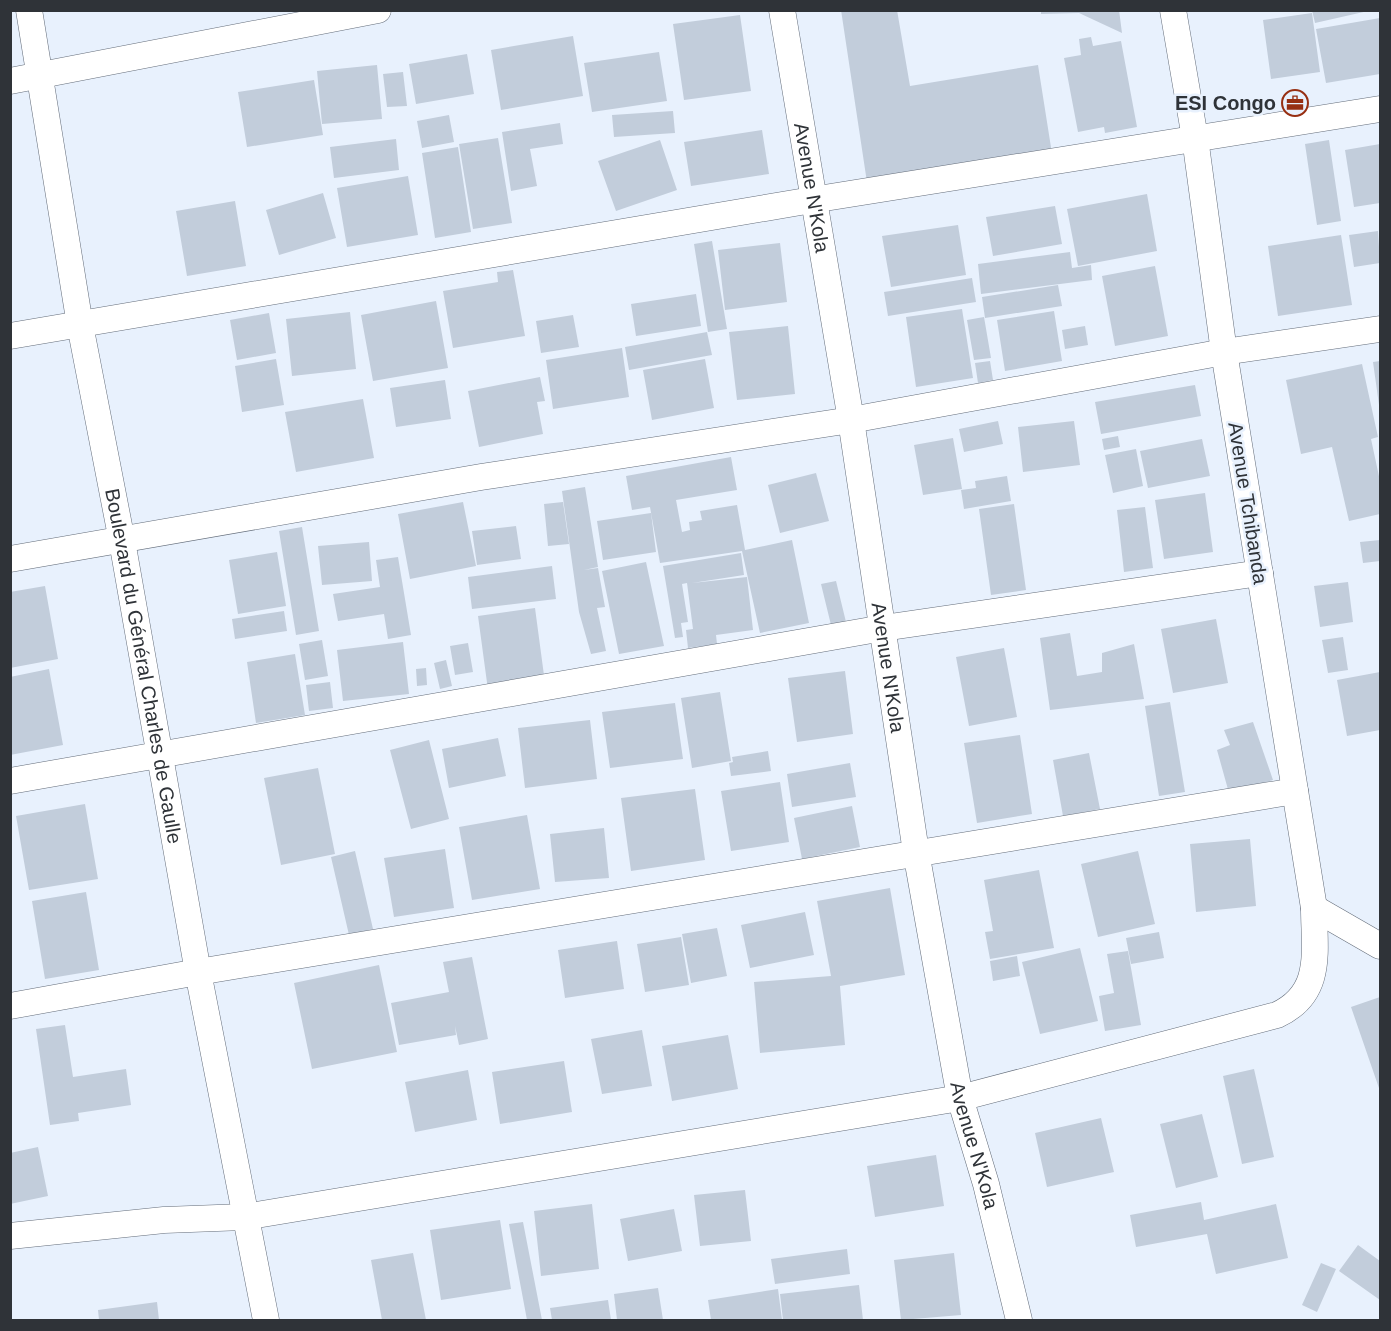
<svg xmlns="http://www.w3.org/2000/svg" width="1391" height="1331" font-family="Helvetica,sans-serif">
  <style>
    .building { fill: #c2cddb }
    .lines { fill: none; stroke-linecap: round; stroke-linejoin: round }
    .minor-casing { stroke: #646d7a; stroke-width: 27 }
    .minor { stroke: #fff; stroke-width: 26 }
    .labels { text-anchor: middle; stroke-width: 5; stroke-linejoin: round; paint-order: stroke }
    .poi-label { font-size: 20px; font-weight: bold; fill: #2f3338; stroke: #e8f1fd; text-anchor: end }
    .street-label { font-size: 20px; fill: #2f3338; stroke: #e8f1fd }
  </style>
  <rect width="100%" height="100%" fill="#e8f1fd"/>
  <!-- building -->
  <path class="building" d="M 841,10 L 897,10 L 910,86 L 1038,65 L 1053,160 L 868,189 Z
    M 1041,10 L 1119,10 L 1122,33 L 1079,13 L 1041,14 Z
    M 1312,10 L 1368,10 L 1368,11 L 1315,23 Z
    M 1312,13 L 1320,72 L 1271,79 L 1263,20 Z
    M 740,15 L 751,91 L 684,100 L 673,24 Z
    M 1380,18 L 1380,74 L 1326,83 L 1316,29 Z
    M 573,36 L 583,96 L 501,110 L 491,50 Z
    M 1091,37 L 1093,46 L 1121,41 L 1137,127 L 1105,133 L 1104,127 L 1078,132 L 1064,58 L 1081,55 L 1079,39 Z
    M 659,52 L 667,101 L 592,112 L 584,63 Z
    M 467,54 L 474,94 L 416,104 L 409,64 Z
    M 377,65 L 382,119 L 322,124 L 317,71 Z
    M 403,72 L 407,106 L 387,107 L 383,74 Z
    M 314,80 L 323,135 L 247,147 L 238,92 Z
    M 673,111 L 675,133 L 614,137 L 612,115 Z
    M 449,115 L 454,142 L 422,148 L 417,121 Z
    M 560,123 L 563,144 L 530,149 L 537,186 L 511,191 L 502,132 Z
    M 762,130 L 769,174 L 691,186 L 684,142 Z
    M 498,138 L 512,223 L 473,229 L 459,144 Z
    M 396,139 L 399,170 L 334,178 L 330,147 Z
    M 660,140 L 677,190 L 616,211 L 598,161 Z
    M 1329,140 L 1341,221 L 1317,225 L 1305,144 Z
    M 1380,144 L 1380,203 L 1354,207 L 1345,150 Z
    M 458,147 L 471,232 L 435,238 L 422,153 Z
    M 408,176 L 418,235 L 347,247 L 337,188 Z
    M 323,193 L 336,238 L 279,255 L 266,210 Z
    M 1147,194 L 1157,251 L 1078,266 L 1067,209 Z
    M 235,201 L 246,266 L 187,276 L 176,211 Z
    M 1055,206 L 1062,244 L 993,256 L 986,217 Z
    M 958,225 L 966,275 L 891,287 L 882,236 Z
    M 1378,231 L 1380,263 L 1354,267 L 1349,235 Z
    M 1341,235 L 1352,305 L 1278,316 L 1268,246 Z
    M 712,241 L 727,329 L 708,332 L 694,244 Z
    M 780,243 L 787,302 L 725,310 L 718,250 Z
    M 1070,252 L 1072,268 L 1091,265 L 1092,280 L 981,294 L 978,264 Z
    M 1155,266 L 1168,336 L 1115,346 L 1102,276 Z
    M 513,270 L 525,336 L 453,348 L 443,291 L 498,282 L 497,272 Z
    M 972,278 L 976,302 L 888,316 L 884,292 Z
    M 1058,285 L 1062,306 L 985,318 L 982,297 Z
    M 696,294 L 701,326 L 636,336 L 631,304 Z
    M 436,301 L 448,368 L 373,381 L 361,315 Z
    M 962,309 L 973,378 L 916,387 L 906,317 Z
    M 1054,311 L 1062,361 L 1005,371 L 997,320 Z
    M 350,312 L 356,369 L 292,376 L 286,319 Z
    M 269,313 L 276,353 L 237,360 L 230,320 Z
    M 573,315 L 579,347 L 541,353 L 536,321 Z
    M 984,317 L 991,358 L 974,360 L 967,320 Z
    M 788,326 L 795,394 L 737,400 L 729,332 Z
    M 1085,326 L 1088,345 L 1065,349 L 1062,330 Z
    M 707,332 L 712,355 L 629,370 L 625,347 Z
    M 622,348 L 629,397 L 553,409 L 546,360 Z
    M 276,359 L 284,405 L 242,412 L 235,366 Z
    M 705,359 L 714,408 L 652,420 L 643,370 Z
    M 990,361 L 993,380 L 978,383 L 975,363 Z
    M 1380,361 L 1380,405 L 1379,405 L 1373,362 Z
    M 1362,364 L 1378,437 L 1371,439 L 1380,481 L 1380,514 L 1349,521 L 1332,447 L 1301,454 L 1286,380 Z
    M 540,377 L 545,401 L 537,402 L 543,434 L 479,447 L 468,391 Z
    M 445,380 L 451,419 L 396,427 L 390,388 Z
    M 1195,385 L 1201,416 L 1101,434 L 1095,402 Z
    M 363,399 L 374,458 L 296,472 L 285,412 Z
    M 998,421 L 1003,444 L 964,452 L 959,429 Z
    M 1074,421 L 1080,465 L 1023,472 L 1018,427 Z
    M 1118,436 L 1120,447 L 1104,450 L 1102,439 Z
    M 953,438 L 962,489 L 923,495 L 914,445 Z
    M 1202,439 L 1210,476 L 1148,488 L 1140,451 Z
    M 1136,449 L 1143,486 L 1113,493 L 1105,455 Z
    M 731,457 L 737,490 L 676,500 L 682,532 L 690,530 L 689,522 L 702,520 L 700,511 L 737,505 L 745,550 L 792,540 L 809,623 L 760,633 L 742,551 L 660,563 L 650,507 L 632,510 L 626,476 Z
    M 816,473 L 829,521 L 780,533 L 768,485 Z
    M 1007,476 L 1011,501 L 964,509 L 961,490 L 976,488 L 975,481 Z
    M 585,487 L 598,567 L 584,570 L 598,568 L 605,607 L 597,608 L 606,651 L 591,654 L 579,612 L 562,491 Z
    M 1205,493 L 1213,552 L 1164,559 L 1155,500 Z
    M 463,502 L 476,566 L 410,579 L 398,514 Z
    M 563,502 L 569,544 L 548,546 L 544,504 Z
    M 1014,504 L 1026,590 L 991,595 L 979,509 Z
    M 1145,507 L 1153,568 L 1124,572 L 1117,510 Z
    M 651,513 L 656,552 L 603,560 L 597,521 Z
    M 516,526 L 521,559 L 477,565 L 472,531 Z
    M 302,527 L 319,631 L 296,635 L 279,531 Z
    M 1380,540 L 1380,561 L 1363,563 L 1360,542 Z
    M 369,542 L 372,581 L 322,585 L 318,546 Z
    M 277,552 L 286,606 L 238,614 L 229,560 Z
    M 741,553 L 744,575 L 692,583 L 747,577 L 753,630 L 716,635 L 717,644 L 688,648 L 686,630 L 693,629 L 687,583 L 682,584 L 688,622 L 681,623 L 683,637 L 675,638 L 663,566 Z
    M 398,557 L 411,635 L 388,639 L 384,614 L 338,621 L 333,594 L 380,587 L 376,560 Z
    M 646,562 L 664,646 L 619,654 L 602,571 Z
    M 552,566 L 556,599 L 472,609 L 468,577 Z
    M 836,581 L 846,622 L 831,625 L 821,584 Z
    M 1348,582 L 1353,622 L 1320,627 L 1314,586 Z
    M 45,586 L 58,659 L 10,668 L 10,592 Z
    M 535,608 L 545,683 L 488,690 L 478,616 Z
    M 284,611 L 287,631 L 235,639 L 232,619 Z
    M 1216,619 L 1228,683 L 1173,693 L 1161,629 Z
    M 1070,633 L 1077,676 L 1102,672 L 1102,653 L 1134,644 L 1144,699 L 1050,710 L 1040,638 Z
    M 1343,637 L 1348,670 L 1328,673 L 1322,640 Z
    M 322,640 L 328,676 L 305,680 L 299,644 Z
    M 403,642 L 409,694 L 343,701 L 337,650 Z
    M 468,643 L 473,672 L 455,675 L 450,646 Z
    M 1004,648 L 1017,717 L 969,726 L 956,657 Z
    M 295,654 L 305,715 L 256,723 L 247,662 Z
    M 446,660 L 452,686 L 440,689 L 434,663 Z
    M 426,668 L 427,685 L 417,686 L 416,669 Z
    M 49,669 L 63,745 L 10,755 L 10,677 Z
    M 845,671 L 853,734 L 797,742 L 788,678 Z
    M 1380,672 L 1380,730 L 1347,736 L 1337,680 Z
    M 330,682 L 333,708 L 309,711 L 306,685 Z
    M 720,692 L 731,761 L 692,768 L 681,698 Z
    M 1170,702 L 1185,792 L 1159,796 L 1145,706 Z
    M 675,703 L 683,759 L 610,768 L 602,712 Z
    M 590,720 L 597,779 L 525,788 L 518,728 Z
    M 1253,722 L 1273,780 L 1229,793 L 1217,750 L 1230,745 L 1224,730 Z
    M 1020,735 L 1032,814 L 977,823 L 964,743 Z
    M 498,738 L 506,776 L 449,788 L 442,749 Z
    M 429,740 L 449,819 L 411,829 L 390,750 Z
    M 768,751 L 771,771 L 731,776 L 729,763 L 733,762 L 732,757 Z
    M 1089,753 L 1100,809 L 1063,816 L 1053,760 Z
    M 850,763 L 856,797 L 792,807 L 787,774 Z
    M 318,768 L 335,854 L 281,865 L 264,778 Z
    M 780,782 L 789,842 L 731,851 L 721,791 Z
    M 695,789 L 705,860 L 631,871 L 621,798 Z
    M 85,804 L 98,879 L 29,890 L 16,816 Z
    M 852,806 L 860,847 L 802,859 L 794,818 Z
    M 527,815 L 540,889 L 472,900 L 459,827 Z
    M 604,828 L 609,878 L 555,882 L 550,834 Z
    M 1250,839 L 1256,906 L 1196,912 L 1190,844 Z
    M 445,849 L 454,908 L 394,917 L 384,858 Z
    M 355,851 L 373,929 L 349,935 L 331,857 Z
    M 1138,851 L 1155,924 L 1098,937 L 1081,864 Z
    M 1039,870 L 1054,948 L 990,959 L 985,932 L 993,931 L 984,880 Z
    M 890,888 L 905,975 L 840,986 L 845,1045 L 760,1053 L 754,982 L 831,976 L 817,901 Z
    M 86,892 L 99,970 L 45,979 L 32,901 Z
    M 805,912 L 814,955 L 750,968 L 741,925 Z
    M 717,928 L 727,976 L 691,983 L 682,934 Z
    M 1159,932 L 1164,958 L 1131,964 L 1126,938 Z
    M 681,937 L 689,985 L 645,992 L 637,944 Z
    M 617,941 L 624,989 L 565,998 L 558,950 Z
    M 1080,948 L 1098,1021 L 1040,1034 L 1022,962 Z
    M 1128,951 L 1141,1025 L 1105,1031 L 1099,996 L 1114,993 L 1107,954 Z
    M 1017,956 L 1020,976 L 993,981 L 990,961 Z
    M 472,957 L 488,1039 L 459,1045 L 455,1026 L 456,1035 L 399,1045 L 391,1003 L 449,992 L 443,962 Z
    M 379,965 L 397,1052 L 312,1069 L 294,983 Z
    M 1380,997 L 1380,1091 L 1351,1007 Z
    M 65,1025 L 73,1077 L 126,1069 L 131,1105 L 78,1113 L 79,1121 L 50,1125 L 36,1029 Z
    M 642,1030 L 652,1086 L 602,1094 L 591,1039 Z
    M 728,1035 L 738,1089 L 672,1101 L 662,1046 Z
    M 564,1061 L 572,1112 L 500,1124 L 492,1072 Z
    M 1254,1069 L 1274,1157 L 1242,1164 L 1223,1076 Z
    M 468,1070 L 477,1120 L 415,1132 L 405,1082 Z
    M 1202,1114 L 1218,1177 L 1176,1188 L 1160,1124 Z
    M 1101,1118 L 1114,1172 L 1047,1187 L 1035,1133 Z
    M 38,1147 L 48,1196 L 10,1204 L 10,1153 Z
    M 936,1155 L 944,1206 L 875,1217 L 867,1166 Z
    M 745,1190 L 751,1241 L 700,1246 L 694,1195 Z
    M 1201,1202 L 1204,1220 L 1276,1204 L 1288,1258 L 1216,1274 L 1207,1234 L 1136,1247 L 1130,1215 Z
    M 592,1204 L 599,1269 L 541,1276 L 534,1211 Z
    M 674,1209 L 682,1251 L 628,1261 L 620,1219 Z
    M 500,1220 L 511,1289 L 441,1300 L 430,1230 Z
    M 523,1222 L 542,1320 L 527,1320 L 509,1224 Z
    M 1358,1245 L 1380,1261 L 1380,1300 L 1339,1271 Z
    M 847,1249 L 850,1274 L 775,1284 L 771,1259 Z
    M 413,1253 L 426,1320 L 382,1320 L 371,1260 Z
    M 954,1253 L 961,1315 L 901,1320 L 894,1260 Z
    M 1321,1263 L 1336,1269 L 1317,1312 L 1302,1305 Z
    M 859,1285 L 863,1320 L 783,1320 L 780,1294 Z
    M 658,1288 L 663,1320 L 617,1320 L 614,1294 Z
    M 778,1289 L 782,1320 L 711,1320 L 708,1300 Z
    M 608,1300 L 611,1320 L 552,1320 L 550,1308 Z
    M 157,1302 L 159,1320 L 99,1320 L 98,1310 Z"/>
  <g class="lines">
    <defs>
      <g id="minor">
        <path id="s1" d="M 29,10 L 80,325 L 122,541 L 198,972 L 266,1320"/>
        <path id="s2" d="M 782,10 L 851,420 L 916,852 L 960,1098 L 986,1184 L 1019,1320"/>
        <path d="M 10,81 L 378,10"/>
        <path d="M 10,336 L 812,200 L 1380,109"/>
        <path d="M 10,559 L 481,477 L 851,420 L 1224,352 L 1380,329"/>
        <path d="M 10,781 L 883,628 L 1260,573"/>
        <path d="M 1314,908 L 1380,946"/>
        <path d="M 10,1006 L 198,972 L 1295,791"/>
        <path d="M 10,1236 L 164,1220 L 244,1217 L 960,1098 L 1277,1015 C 1324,993 1314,951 1314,908 L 1224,352 L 1195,138 L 1173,10"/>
      </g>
    </defs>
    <!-- minor casing -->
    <use href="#minor" class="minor-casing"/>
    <!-- minor -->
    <use href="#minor" class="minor"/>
  </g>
  <!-- icons -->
  <defs>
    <symbol id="office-ring" viewBox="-11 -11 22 22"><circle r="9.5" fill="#e8f1fd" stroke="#972f12" stroke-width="1.5"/><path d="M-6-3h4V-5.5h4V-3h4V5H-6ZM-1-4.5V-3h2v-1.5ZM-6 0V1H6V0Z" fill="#972f12"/></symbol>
  </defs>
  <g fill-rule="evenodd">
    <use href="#office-ring" x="1280" y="88" width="30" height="30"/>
  </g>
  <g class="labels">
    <!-- poi labels -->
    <g class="poi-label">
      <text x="1276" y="110">ESI Congo</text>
    </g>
    <!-- street labels -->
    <g class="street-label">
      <text dy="7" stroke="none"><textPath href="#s2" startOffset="180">Avenue N'Kola</textPath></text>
      <text transform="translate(1248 503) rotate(81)" y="7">Avenue Tchibanda</text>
      <text dy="7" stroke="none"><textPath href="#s1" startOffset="666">Boulevard du Général Charles de Gaulle</textPath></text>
      <text dy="7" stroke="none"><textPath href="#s2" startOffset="666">Avenue N'Kola</textPath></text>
      <text dy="7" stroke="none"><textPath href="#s2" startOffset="1152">Avenue N'Kola</textPath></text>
    </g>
  </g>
  <!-- border -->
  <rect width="1391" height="1331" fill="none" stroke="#2f3338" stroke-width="24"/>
</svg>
